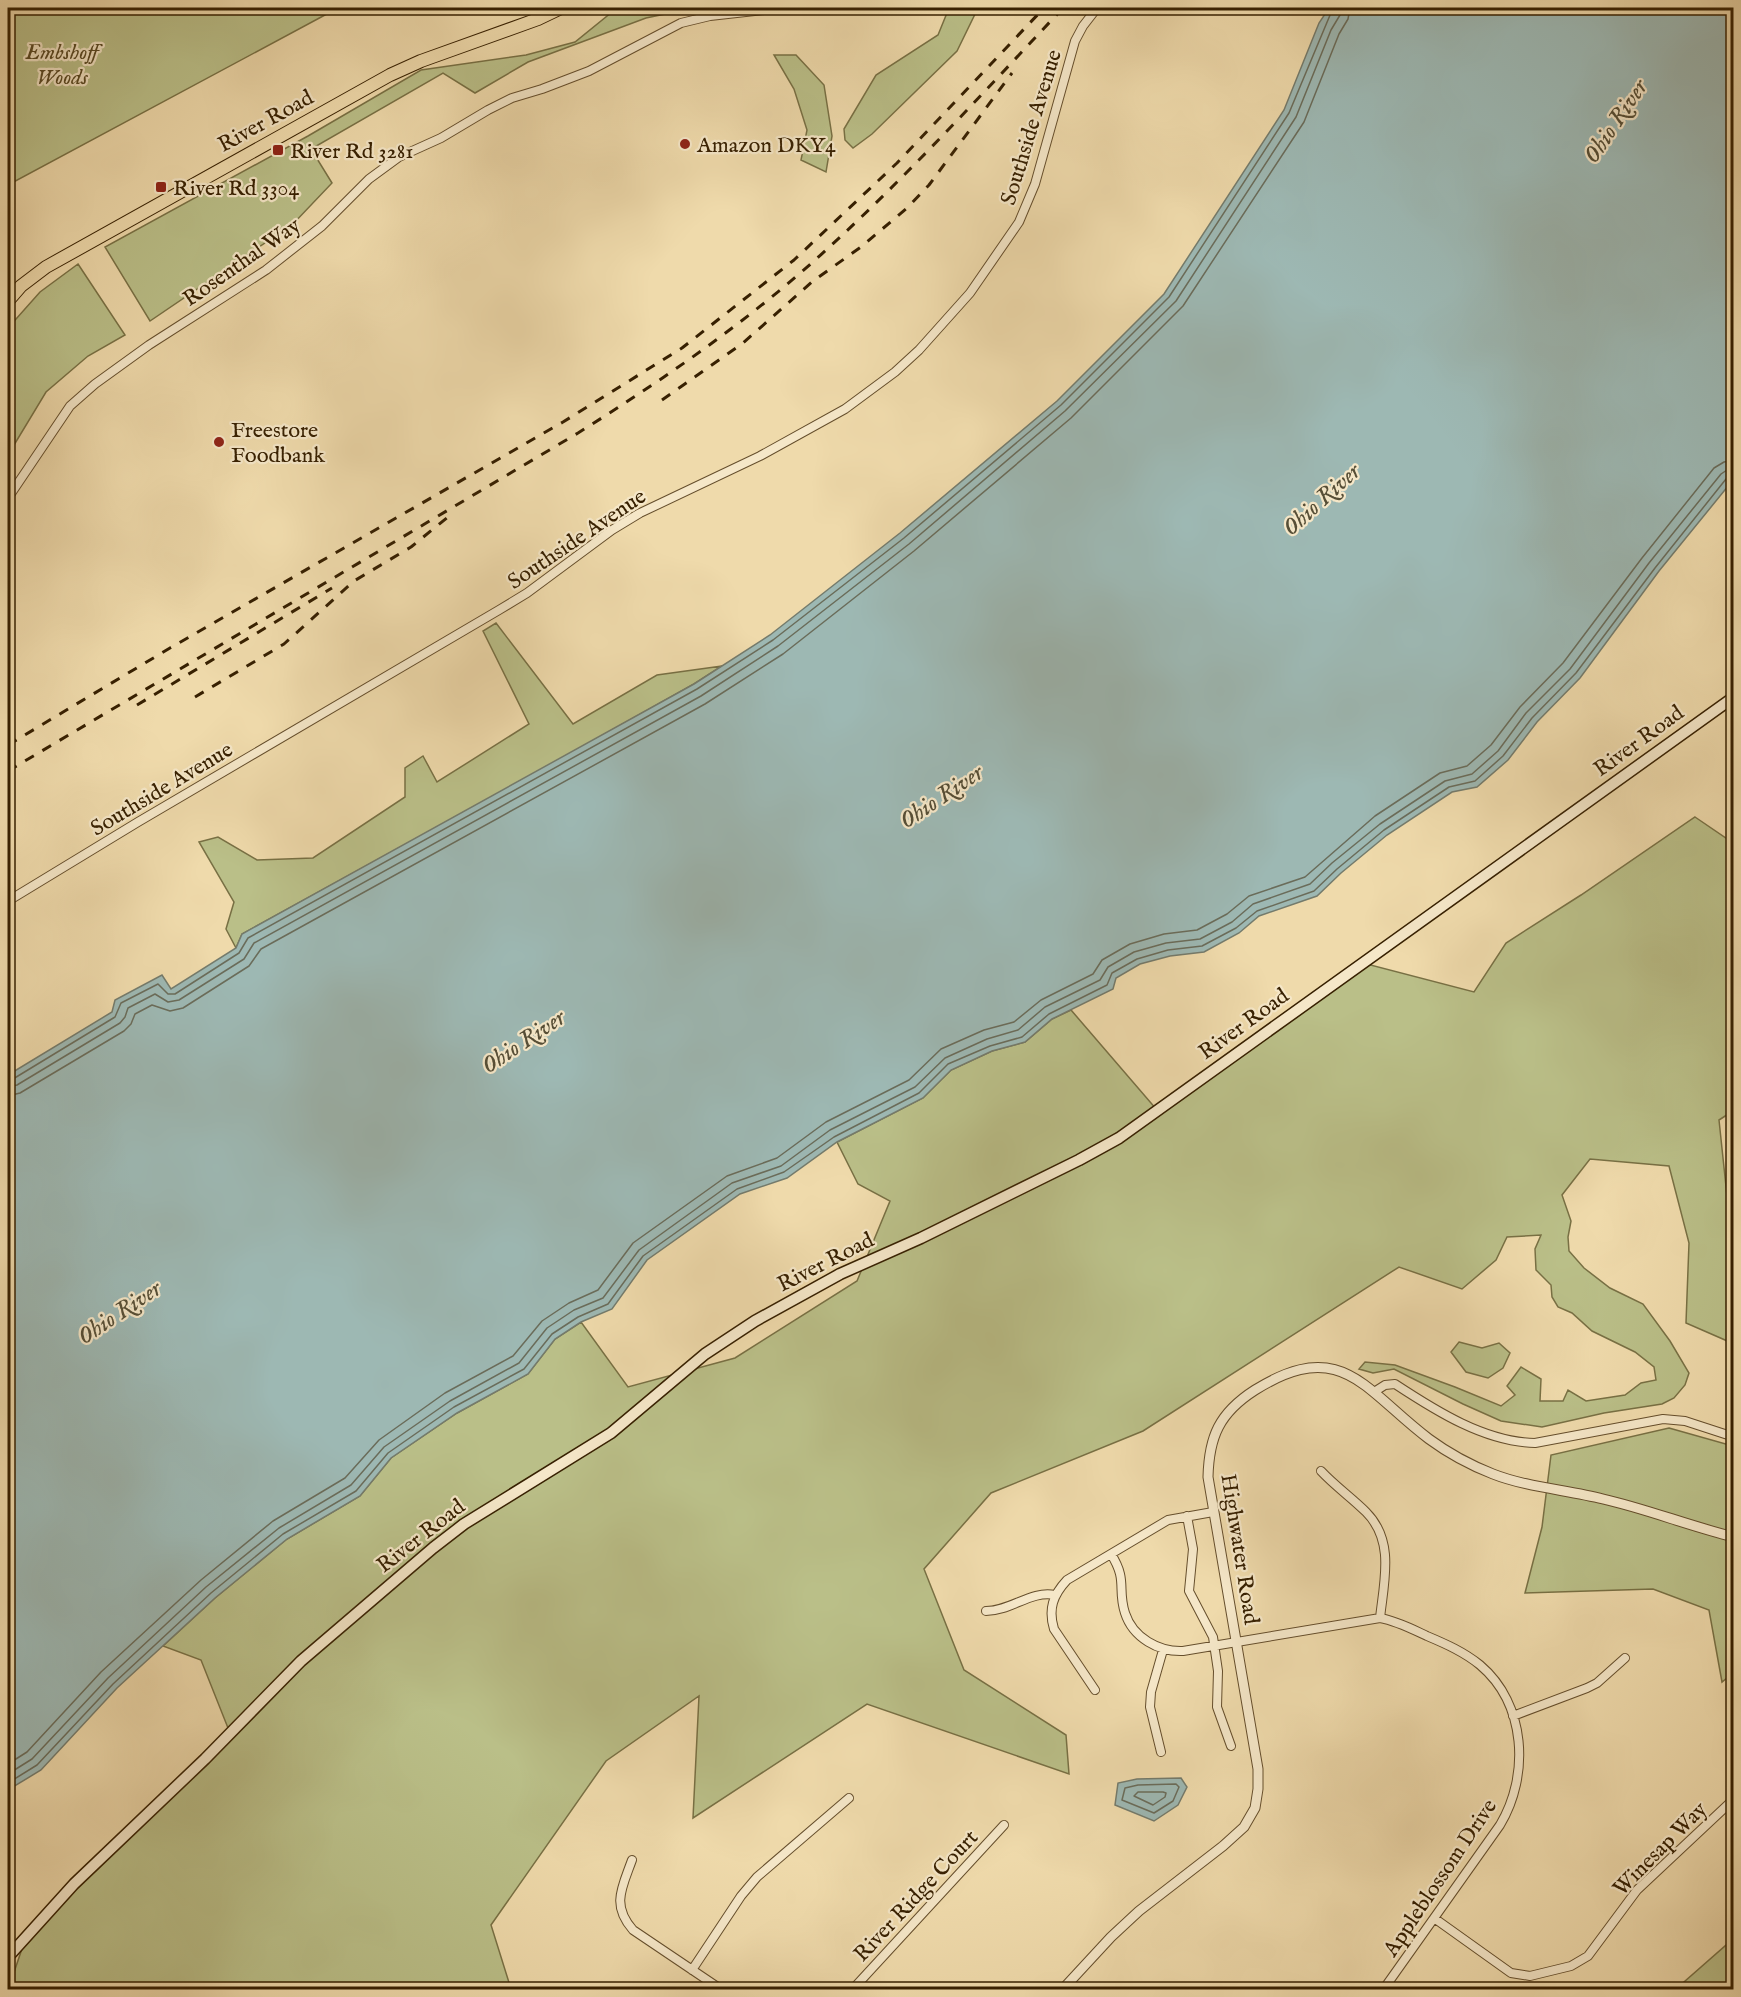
<svg xmlns="http://www.w3.org/2000/svg" width="1741" height="1997" font-family="'IM FELL English',serif">
  <style>
    .green { fill: #babf88; stroke: #787044; stroke-width: 1.5 }
    .water { fill: #9db8b3; stroke: #747b6c; stroke-width: 1.5 }
    .lines { fill: none; stroke-linecap: round; stroke-linejoin: round }
    .shore { stroke: #6a6c5a; stroke-width: 1.5 }
    .minor-casing { stroke: #654e2c; stroke-width: 10 }
    .tertiary-casing { stroke: #654e2c; stroke-width: 11 }
    .secondary-casing { stroke: #372001; stroke-width: 13 }
    .primary-casing { stroke: #372001; stroke-width: 14 }
    .minor { stroke: #f5e7c8; stroke-width: 8 }
    .tertiary { stroke: #f5e7c8; stroke-width: 9 }
    .secondary { stroke: #f5e7c8; stroke-width: 10 }
    .primary { stroke: #efdaab; stroke-width: 12 }
    .rail { stroke: #372001; stroke-width: 3; stroke-dasharray: 10 10; stroke-linecap: butt }
    .poi-dot { fill: #8f2418; stroke: #f5e7c8; stroke-width: 2 }
    .labels { text-anchor: middle; stroke-width: 4.5; stroke-linejoin: round; paint-order: stroke }
    .park-label { font-size: 22px; font-style: italic; fill: #584823; stroke: #f5e7c8 }
    .street-label { font-size: 22px; fill: #372001; stroke: #f5e7c8 }
    .poi-label { font-size: 22px; fill: #372001; stroke: #f5e7c8; text-anchor: start }
    .water-label { font-size: 24px; font-style: italic; fill: #564e36; stroke: #f5e7c8 }
  </style>
  <rect width="100%" height="100%" fill="#efdaab"/>
  <filter id="stains"><feTurbulence type="fractalNoise" baseFrequency=".00333" numOctaves="4"/><feColorMatrix values="0 0 0 0 .2 0 0 0 0 .09 0 0 0 0 .02 0 0 0 .5 -.17"/></filter>
  <radialGradient id="worn" r=".72"><stop offset=".6" stop-color="#630" stop-opacity="0"/><stop offset="1" stop-color="#630" stop-opacity=".3"/></radialGradient>
  <!-- green -->
  <path class="green" d="M 8,8 L 338,8 L 8,185 Z
    M 617,8 L 694,8 L 646,18 L 528,62 L 475,93 L 443,73 L 311,149 L 332,183 L 293,224 L 150,321 L 105,247 L 308,136 L 421,70 L 526,55 L 575,42 Z
    M 949,8 L 978,8 L 957,51 L 872,134 L 853,148 L 845,140 L 844,129 L 876,75 L 938,35 Z
    M 774,55 L 796,55 L 824,85 L 832,136 L 826,172 L 801,160 L 807,130 L 794,89 Z
    M 78,264 L 125,335 L 88,356 L 46,392 L 8,455 L 8,328 L 40,292 Z
    M 496,623 L 573,724 L 657,675 L 722,666 L 694,684 L 523,780 L 242,934 L 236,948 L 226,929 L 234,902 L 199,842 L 218,837 L 257,860 L 313,858 L 405,797 L 405,768 L 423,756 L 437,782 L 529,724 L 483,631 Z
    M 1695,817 L 1733,843 L 1733,1111 L 1719,1120 L 1729,1215 L 1733,1219 L 1733,1346 L 1725,1340 L 1686,1323 L 1689,1243 L 1669,1166 L 1590,1159 L 1562,1195 L 1571,1221 L 1568,1237 L 1569,1251 L 1584,1268 L 1610,1288 L 1643,1304 L 1670,1341 L 1689,1373 L 1685,1385 L 1674,1398 L 1662,1404 L 1604,1413 L 1542,1427 L 1501,1421 L 1463,1404 L 1394,1369 L 1373,1373 L 1359,1369 L 1365,1362 L 1395,1365 L 1455,1387 L 1501,1406 L 1515,1395 L 1507,1386 L 1521,1367 L 1541,1379 L 1540,1401 L 1563,1401 L 1568,1390 L 1586,1401 L 1625,1395 L 1641,1383 L 1656,1380 L 1654,1367 L 1635,1352 L 1592,1331 L 1572,1313 L 1558,1307 L 1552,1297 L 1551,1285 L 1536,1270 L 1535,1249 L 1541,1235 L 1507,1237 L 1496,1260 L 1462,1289 L 1399,1267 L 1143,1431 L 991,1493 L 924,1569 L 964,1670 L 1066,1735 L 1069,1774 L 867,1704 L 693,1818 L 699,1696 L 606,1761 L 491,1925 L 511,1989 L 8,1990 L 27,1934 L 230,1733 L 201,1660 L 163,1646 L 215,1598 L 287,1539 L 360,1496 L 391,1458 L 457,1413 L 528,1374 L 555,1339 L 581,1322 L 628,1387 L 735,1358 L 857,1281 L 890,1201 L 858,1184 L 837,1142 L 923,1098 L 951,1070 L 992,1051 L 1025,1042 L 1052,1019 L 1071,1010 L 1157,1110 L 1363,963 L 1474,992 L 1506,943 L 1581,895 Z
    M 1459,1342 L 1482,1348 L 1499,1343 L 1510,1353 L 1503,1368 L 1488,1378 L 1466,1372 L 1451,1352 Z
    M 1669,1428 L 1733,1446 L 1733,1673 L 1722,1682 L 1709,1610 L 1653,1589 L 1525,1593 L 1542,1527 L 1551,1455 Z
    M 1733,1939 L 1733,1989 L 1676,1989 Z"/>
  <!-- water -->
  <path class="water" d="M 1329,8 L 1733,8 L 1733,480 L 1659,571 L 1580,678 L 1537,722 L 1508,760 L 1477,787 L 1452,792 L 1387,835 L 1341,873 L 1317,896 L 1259,916 L 1239,933 L 1204,952 L 1170,956 L 1140,964 L 1116,978 L 1113,989 L 1052,1019 L 1025,1042 L 992,1051 L 951,1070 L 923,1098 L 837,1142 L 787,1178 L 740,1194 L 647,1260 L 612,1309 L 581,1322 L 555,1339 L 528,1374 L 457,1413 L 391,1458 L 360,1496 L 287,1539 L 215,1598 L 117,1688 L 41,1770 L 8,1790 L 8,1075 L 112,1012 L 115,1000 L 162,975 L 171,989 L 236,948 L 242,934 L 694,684 L 770,635 L 900,533 L 1057,401 L 1164,294 L 1284,110 L 1319,23 Z
    M 1181,1778 L 1187,1787 L 1178,1805 L 1154,1821 L 1115,1805 L 1118,1783 L 1137,1779 Z"/>
  <g class="lines">
    <!-- shore -->
    <path class="shore" d="M 8,1079 L 13,1079 L 115,1017 L 121,1003 L 158,984 L 168,994 L 175,994 L 239,953 L 248,938 L 697,689 L 773,640 L 904,538 L 1061,405 L 1169,297 L 1289,113 L 1333,8
      M 8,1087 L 17,1085 L 120,1023 L 125,1017 L 128,1008 L 155,994 L 168,1002 L 179,1000 L 244,959 L 254,943 L 701,696 L 778,646 L 909,544 L 1065,411 L 1176,301 L 1296,117 L 1331,30 L 1340,15 L 1341,8
      M 8,1096 L 20,1093 L 124,1031 L 131,1024 L 135,1014 L 152,1005 L 170,1011 L 183,1008 L 249,966 L 261,949 L 705,704 L 783,654 L 914,551 L 1071,418 L 1183,306 L 1304,122 L 1339,34 L 1348,19 L 1350,8
      M 8,1764 L 27,1752 L 101,1672 L 201,1580 L 273,1521 L 345,1478 L 379,1440 L 445,1393 L 513,1356 L 542,1321 L 569,1303 L 598,1290 L 633,1243 L 727,1176 L 777,1158 L 826,1122 L 909,1080 L 941,1049 L 984,1030 L 1014,1022 L 1041,1000 L 1093,974 L 1102,960 L 1130,944 L 1164,934 L 1197,930 L 1227,914 L 1249,896 L 1305,877 L 1375,816 L 1440,773 L 1467,766 L 1491,745 L 1520,707 L 1563,663 L 1642,558 L 1714,468 L 1724,462 L 1734,460
      M 8,1774 L 32,1759 L 108,1678 L 206,1587 L 279,1528 L 351,1485 L 384,1447 L 450,1401 L 519,1363 L 547,1328 L 574,1310 L 603,1298 L 639,1250 L 732,1183 L 781,1166 L 830,1130 L 915,1087 L 945,1058 L 987,1039 L 1018,1030 L 1045,1007 L 1100,980 L 1108,967 L 1134,952 L 1166,943 L 1200,939 L 1232,922 L 1253,904 L 1310,884 L 1332,863 L 1380,824 L 1445,781 L 1472,774 L 1498,751 L 1526,713 L 1570,669 L 1649,563 L 1721,474 L 1727,470 L 1734,470
      M 8,1783 L 37,1765 L 113,1684 L 211,1593 L 283,1534 L 356,1491 L 388,1453 L 454,1407 L 524,1369 L 552,1334 L 578,1317 L 608,1304 L 643,1256 L 737,1189 L 784,1172 L 834,1137 L 919,1093 L 948,1064 L 990,1046 L 1022,1037 L 1049,1014 L 1107,985 L 1112,973 L 1137,959 L 1168,950 L 1202,946 L 1236,928 L 1257,911 L 1314,891 L 1337,869 L 1384,830 L 1449,787 L 1475,781 L 1503,756 L 1532,718 L 1576,673 L 1655,568 L 1726,479 L 1734,477
      M 1176,1784 L 1179,1787 L 1173,1801 L 1154,1813 L 1122,1800 L 1125,1788 L 1138,1785 Z
      M 1163,1792 L 1166,1793 L 1165,1797 L 1153,1805 L 1134,1796 L 1138,1792 Z"/>
    <defs>
      <path id="minor" d="M 8,498 L 70,406 L 95,384 L 149,345 L 266,270 L 322,226 L 369,179 L 399,157 L 441,138 L 488,110 L 512,98 L 542,89 L 589,71 L 681,23 L 710,16 L 764,10 L 766,8
        M 8,901 L 138,822 L 499,610 L 527,593 L 612,530 L 640,513 L 760,456 L 845,409 L 895,372 L 919,350 L 970,293 L 1019,222 L 1035,184 L 1075,41 L 1083,26 L 1097,8
        M 1374,1392 L 1385,1385 L 1395,1384 C 1436,1411 1485,1442 1535,1443 L 1663,1419 L 1685,1421 L 1734,1437
        M 1321,1471 C 1335,1486 1352,1498 1366,1512 C 1395,1541 1384,1581 1380,1618
        M 1187,1516 L 1193,1549 L 1189,1591 L 1213,1637 L 1218,1671 L 1217,1707 L 1231,1746
        M 1111,1554 C 1128,1581 1117,1588 1125,1613 C 1133,1638 1159,1652 1183,1651 L 1380,1618 C 1397,1621 1412,1629 1427,1636 C 1446,1644 1464,1652 1480,1665 C 1526,1704 1530,1775 1500,1825 L 1383,1990
        M 986,1611 C 1011,1611 1031,1590 1055,1595
        M 1095,1690 L 1054,1629 C 1048,1609 1053,1595 1067,1580 L 1168,1520 L 1213,1512
        M 1513,1716 L 1587,1688 L 1597,1683 L 1625,1658
        M 1161,1752 L 1150,1707 L 1151,1692 L 1163,1650
        M 632,1860 C 622,1888 611,1905 633,1930 L 722,1990
        M 1434,1918 L 1511,1973 L 1530,1976 L 1571,1966 L 1588,1956 L 1637,1890 L 1734,1799
        M 692,1970 L 741,1896 L 757,1877 L 849,1798
        M 852,1990 L 1004,1825"/>
      <path id="tertiary" d="M 1062,1990 L 1111,1937 L 1139,1911 L 1223,1846 L 1244,1827 L 1255,1808 L 1258,1789 L 1258,1769 L 1208,1477 C 1209,1437 1219,1413 1255,1390 C 1342,1336 1364,1390 1429,1439 C 1448,1453 1470,1465 1493,1474 C 1526,1487 1567,1490 1603,1499 C 1647,1509 1689,1526 1734,1537"/>
      <path id="secondary" d="M 8,1957 L 74,1884 L 205,1759 L 301,1661 L 433,1548 L 464,1524 L 611,1433 L 705,1354 L 755,1321 L 840,1274 L 921,1238 L 1079,1160 L 1119,1138 L 1734,697"/>
      <path id="primary" d="M 8,301 L 21,286 L 46,267 L 390,75 L 421,61 L 538,19 L 561,8"/>
    </defs>
    <!-- minor casing -->
    <use href="#minor" class="minor-casing"/>
    <!-- tertiary casing -->
    <use href="#tertiary" class="tertiary-casing"/>
    <!-- secondary casing -->
    <use href="#secondary" class="secondary-casing"/>
    <!-- primary casing -->
    <use href="#primary" class="primary-casing"/>
    <!-- minor -->
    <use href="#minor" class="minor"/>
    <!-- tertiary -->
    <use href="#tertiary" class="tertiary"/>
    <!-- secondary -->
    <use href="#secondary" class="secondary"/>
    <!-- primary -->
    <use href="#primary" class="primary"/>
    <!-- rail -->
    <path class="rail" d="M 662,400 L 743,343 L 813,281 L 861,247 L 907,208 L 929,185 L 1012,73
      M 195,697 L 284,644 L 354,581 L 411,547 L 448,517
      M 137,705 L 332,588
      M 8,745 L 170,648 L 563,422 L 682,348 L 794,260 L 897,163 L 1044,8
      M 8,771 L 578,433 C 661,381 741,326 814,261 C 902,182 982,94 1063,8"/>
  </g>
  <!-- markers -->
  <g class="poi-dot">
    <circle cx="685" cy="144" r="6"/>
    <rect x="272" y="144" width="12" height="12" rx="3"/>
    <rect x="155" y="181" width="12" height="12" rx="3"/>
    <circle cx="219" cy="442" r="6"/>
  </g>
  <g class="labels">
    <!-- park labels -->
    <g class="park-label">
      <text x="62" y="59">Embshoff<tspan x="62" dy="25">Woods</tspan></text>
    </g>
    <!-- street labels -->
    <g class="street-label">
      <text transform="translate(265 120) rotate(-29)" y="8">River Road</text>
      <text transform="translate(1030 127) rotate(-73)" y="8">Southside Avenue</text>
      <text transform="translate(241 261) rotate(-35)" y="8">Rosenthal Way</text>
      <text transform="translate(576 538) rotate(-34)" y="8">Southside Avenue</text>
      <text transform="translate(1638 740) rotate(-36)" y="8">River Road</text>
      <text transform="translate(161 788) rotate(-31)" y="8">Southside Avenue</text>
      <text transform="translate(1243 1023) rotate(-36)" y="8">River Road</text>
      <text transform="translate(825 1261) rotate(-27)" y="8">River Road</text>
      <text transform="translate(420 1535) rotate(-38)" y="8">River Road</text>
      <text transform="translate(1241 1549) rotate(81)" y="8">Highwater Road</text>
      <text transform="translate(1659 1848) rotate(-45)" y="8">Winesap Way</text>
      <text transform="translate(1439 1877) rotate(-56)" y="8">Appleblossom Drive</text>
      <text transform="translate(915 1895) rotate(-47)" y="8">River Ridge Court</text>
    </g>
    <!-- poi labels -->
    <g class="poi-label">
      <text x="697" y="152">Amazon DKY4</text>
      <text x="290" y="158">River Rd 3281</text>
      <text x="173" y="195">River Rd 3304</text>
      <text x="231" y="437">Freestore<tspan x="231" dy="25">Foodbank</tspan></text>
    </g>
    <!-- water labels -->
    <g class="water-label">
      <text transform="translate(1615 121) rotate(-56)" y="8">Ohio River</text>
      <text transform="translate(1321 499) rotate(-42)" y="8">Ohio River</text>
      <text transform="translate(941 796) rotate(-34)" y="8">Ohio River</text>
      <text transform="translate(523 1041) rotate(-34)" y="8">Ohio River</text>
      <text transform="translate(119 1312) rotate(-34)" y="8">Ohio River</text>
    </g>
  </g>
  <!-- margin -->
  <rect width="1741" height="1997" fill="none" stroke="#efdaab" stroke-width="30"/>
  <rect x="9" y="9" width="1723" height="1979" fill="none" stroke="#372001" stroke-width="3"/>
  <rect x="15" y="15" width="1711" height="1967" fill="none" stroke="#372001" stroke-width="1.5"/>
  <rect width="100%" height="100%" filter="url(#stains)"/>
  <rect width="100%" height="100%" fill="url(#worn)"/>
</svg>
